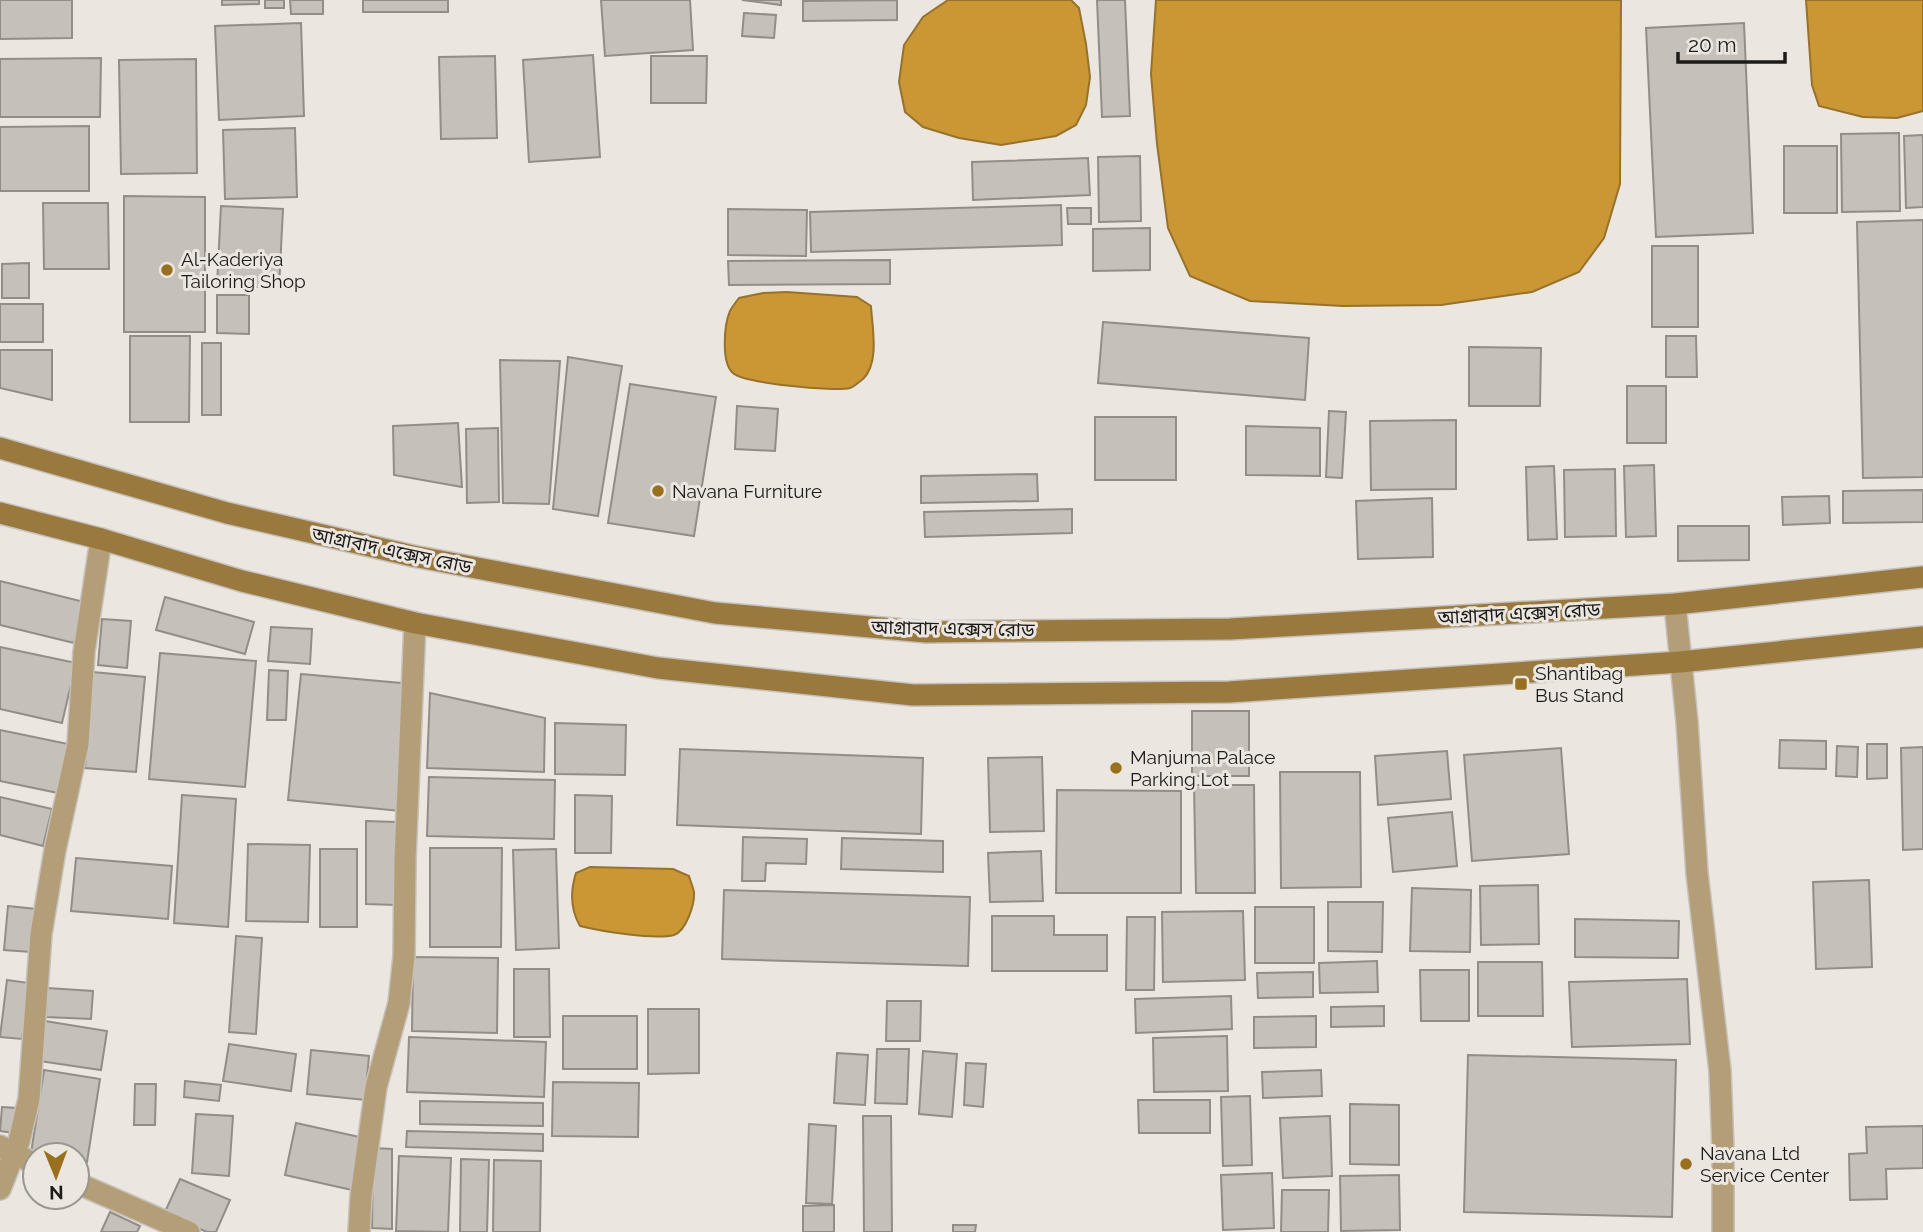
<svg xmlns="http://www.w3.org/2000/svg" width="1923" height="1232" font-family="Raleway,'Noto Sans Bengali',sans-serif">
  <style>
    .water { fill: #ca9734; stroke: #96722c; stroke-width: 2 }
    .building { fill: #c5c0b9; stroke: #928e87; stroke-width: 2 }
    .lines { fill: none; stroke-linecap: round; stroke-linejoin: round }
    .street-casing { stroke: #c6c1bb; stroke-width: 24 }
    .secondary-casing { stroke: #c6c1bb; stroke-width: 24 }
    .street { stroke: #b49e78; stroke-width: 21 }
    .secondary { stroke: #9a793f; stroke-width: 21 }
    .poi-dot { fill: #99701d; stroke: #ebe6df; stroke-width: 2.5 }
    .labels { text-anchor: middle; stroke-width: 6; stroke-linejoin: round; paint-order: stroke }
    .poi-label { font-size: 19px; fill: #1d1b18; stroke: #ebe6df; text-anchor: start }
    .street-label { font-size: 19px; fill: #1d1b18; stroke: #ebe6df }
  </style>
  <rect width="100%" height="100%" fill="#ebe6df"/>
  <!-- water -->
  <path class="water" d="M 948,0 L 1071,0 L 1079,8 L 1086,44 L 1090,77 L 1086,105 L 1076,125 L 1056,136 L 1001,145 L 959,138 L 923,127 L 905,112 L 899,82 L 904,45 L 923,17 Z
    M 1156,0 L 1621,0 L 1620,184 L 1604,238 L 1579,272 L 1532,292 L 1441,305 L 1343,306 L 1250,301 L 1190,276 L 1168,228 L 1157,144 L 1151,74 Z
    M 1806,0 L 1923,0 L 1923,111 L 1897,118 L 1863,117 L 1819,106 L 1812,85 Z
    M 787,292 L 857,297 L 871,306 C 872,326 880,363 863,379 C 860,381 854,387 850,388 C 835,392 743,383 733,373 C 721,363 724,325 730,311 C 732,307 736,302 739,298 L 763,293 Z
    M 590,867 L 673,869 L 689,876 C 690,880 693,887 694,892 C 695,904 686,931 674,935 C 654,940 600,931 580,926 C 570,909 570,892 576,873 Z"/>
  <!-- building -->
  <path class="building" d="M 0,0 L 72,0 L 72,38 L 0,39 Z
    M 222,0 L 259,0 L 259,4 L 222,5 Z
    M 265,0 L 284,0 L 284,8 L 265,8 Z
    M 290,0 L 323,0 L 323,14 L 291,14 Z
    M 363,0 L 448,0 L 448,12 L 363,12 Z
    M 601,0 L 690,0 L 693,50 L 605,56 Z
    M 742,0 L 781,0 L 781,5 Z
    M 897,0 L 897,20 L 803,21 L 803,1 Z
    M 1097,0 L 1125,0 L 1130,116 L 1102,117 Z
    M 744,13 L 776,15 L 774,38 L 742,36 Z
    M 301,23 L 304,116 L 219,120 L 215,26 Z
    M 1744,23 L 1753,233 L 1656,237 L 1646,28 Z
    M 593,55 L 600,157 L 529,162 L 523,60 Z
    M 495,56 L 497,138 L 441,139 L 439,57 Z
    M 651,56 L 707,56 L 706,103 L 651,103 Z
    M 101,58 L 100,117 L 0,117 L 0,59 Z
    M 196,59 L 197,173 L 121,174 L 119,60 Z
    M 89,126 L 89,191 L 0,191 L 0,127 Z
    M 295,128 L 297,197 L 225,199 L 223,130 Z
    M 1899,133 L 1900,211 L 1842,212 L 1841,134 Z
    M 1923,135 L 1923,207 L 1906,208 L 1904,136 Z
    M 1784,146 L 1837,146 L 1837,213 L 1784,213 Z
    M 1140,156 L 1141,221 L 1099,222 L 1098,157 Z
    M 1088,158 L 1090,195 L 973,200 L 972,162 Z
    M 124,196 L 205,197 L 205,332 L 124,332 Z
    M 43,203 L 108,203 L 109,269 L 44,269 Z
    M 1061,205 L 1062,245 L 811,252 L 810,212 Z
    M 221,206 L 283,209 L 279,288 L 217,285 Z
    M 1067,208 L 1091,208 L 1091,224 L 1068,224 Z
    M 728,209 L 807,210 L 806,256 L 728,255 Z
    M 1923,220 L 1923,477 L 1863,478 L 1857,222 Z
    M 1150,228 L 1150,270 L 1093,271 L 1093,229 Z
    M 1652,246 L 1698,246 L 1698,327 L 1652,327 Z
    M 890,260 L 890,284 L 729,285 L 728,261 Z
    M 29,263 L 29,298 L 2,298 L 2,264 Z
    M 217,295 L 249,295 L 249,334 L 217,333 Z
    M 0,304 L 43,304 L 43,342 L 0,342 Z
    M 1103,322 L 1309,338 L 1305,400 L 1098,383 Z
    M 130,336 L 190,336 L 189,422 L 130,422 Z
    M 1666,336 L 1696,336 L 1697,377 L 1666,377 Z
    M 202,343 L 221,343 L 221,415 L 202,415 Z
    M 1469,347 L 1541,348 L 1540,406 L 1469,406 Z
    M 0,350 L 52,350 L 52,400 L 0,388 Z
    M 568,357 L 622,366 L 598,516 L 553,509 Z
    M 500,360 L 560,361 L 549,504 L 503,503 Z
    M 630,384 L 716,397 L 694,536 L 608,523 Z
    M 1627,386 L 1666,386 L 1666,443 L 1627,443 Z
    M 737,406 L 778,409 L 775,451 L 735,449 Z
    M 1329,411 L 1346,412 L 1342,478 L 1326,477 Z
    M 1095,417 L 1176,417 L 1176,480 L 1095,480 Z
    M 1456,420 L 1456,489 L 1371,490 L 1370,421 Z
    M 458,423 L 462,487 L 394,475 L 393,426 Z
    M 1246,426 L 1320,428 L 1320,476 L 1246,475 Z
    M 498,428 L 499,502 L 467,503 L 466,429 Z
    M 1654,465 L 1656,536 L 1626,537 L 1624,466 Z
    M 1554,466 L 1557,539 L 1528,540 L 1526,467 Z
    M 1615,469 L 1616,536 L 1565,537 L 1564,470 Z
    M 1037,474 L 1038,501 L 921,503 L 921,476 Z
    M 1923,490 L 1923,522 L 1843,523 L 1843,491 Z
    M 1829,496 L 1830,523 L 1783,525 L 1782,497 Z
    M 1432,498 L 1433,557 L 1358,559 L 1356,501 Z
    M 1072,509 L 1072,533 L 925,537 L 924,512 Z
    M 1678,526 L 1749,526 L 1749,560 L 1678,561 Z
    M 0,581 L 84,602 L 74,643 L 0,625 Z
    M 165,597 L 254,622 L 245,654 L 156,630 Z
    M 102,619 L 131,621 L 127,668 L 98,665 Z
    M 271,627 L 312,629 L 310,664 L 268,661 Z
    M 0,647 L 76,663 L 62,723 L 0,709 Z
    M 160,653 L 256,661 L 245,787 L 149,779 Z
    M 269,670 L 288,671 L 286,720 L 267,720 Z
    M 93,672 L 145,677 L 136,772 L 85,768 Z
    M 301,674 L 412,684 L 400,811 L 288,800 Z
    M 430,693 L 545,718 L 544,772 L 427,768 Z
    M 1192,711 L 1249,711 L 1249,776 L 1192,776 Z
    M 555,723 L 626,725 L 625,775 L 555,774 Z
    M 0,730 L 68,744 L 58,793 L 0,781 Z
    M 1780,740 L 1826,741 L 1826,769 L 1779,768 Z
    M 1867,744 L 1887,744 L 1887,778 L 1867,779 Z
    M 1837,746 L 1858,747 L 1857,777 L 1836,776 Z
    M 1923,747 L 1923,849 L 1903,850 L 1901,748 Z
    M 1561,748 L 1569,854 L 1472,861 L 1464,755 Z
    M 680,749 L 923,758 L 921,834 L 677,825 Z
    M 1447,751 L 1451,799 L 1378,805 L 1375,756 Z
    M 1042,757 L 1044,831 L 990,832 L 988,758 Z
    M 1280,772 L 1360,772 L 1361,887 L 1281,888 Z
    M 429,777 L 555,780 L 554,839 L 427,836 Z
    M 1194,785 L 1254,785 L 1255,893 L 1196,893 Z
    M 1057,790 L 1181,791 L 1181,893 L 1056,893 Z
    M 182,795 L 236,799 L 228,927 L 174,923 Z
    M 575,795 L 612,796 L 611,853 L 575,853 Z
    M 0,797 L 52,809 L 43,846 L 0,835 Z
    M 1452,812 L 1457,866 L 1393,872 L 1388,818 Z
    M 366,821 L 396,822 L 396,905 L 366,904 Z
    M 743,837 L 807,839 L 806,864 L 766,863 L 765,881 L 742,881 Z
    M 842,838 L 943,841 L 943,872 L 841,869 Z
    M 248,844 L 310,845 L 308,922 L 246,921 Z
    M 430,848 L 502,848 L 501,947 L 430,947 Z
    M 320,849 L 357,849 L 357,927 L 320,927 Z
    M 556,849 L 559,948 L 516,950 L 513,850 Z
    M 1041,851 L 1043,901 L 990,902 L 988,853 Z
    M 76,858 L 172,866 L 168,919 L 71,911 Z
    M 1869,880 L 1872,967 L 1816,969 L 1813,882 Z
    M 1538,885 L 1539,944 L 1481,945 L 1480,886 Z
    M 1412,888 L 1471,890 L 1470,952 L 1410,951 Z
    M 724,890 L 970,897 L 968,966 L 722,959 Z
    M 1328,902 L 1383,902 L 1382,952 L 1328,951 Z
    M 8,906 L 36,909 L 31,952 L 4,950 Z
    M 1255,907 L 1314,907 L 1314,963 L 1255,963 Z
    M 1243,911 L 1245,980 L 1163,982 L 1162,912 Z
    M 992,916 L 1054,916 L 1054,935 L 1107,935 L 1107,971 L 992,971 Z
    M 1127,917 L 1155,917 L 1154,990 L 1126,990 Z
    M 1575,919 L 1679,921 L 1678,958 L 1575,957 Z
    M 236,936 L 262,938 L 256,1034 L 229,1032 Z
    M 413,957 L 498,958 L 497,1033 L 412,1031 Z
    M 1377,961 L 1378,992 L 1320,993 L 1319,963 Z
    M 1478,962 L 1542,962 L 1543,1016 L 1478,1016 Z
    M 514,969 L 549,969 L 550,1037 L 514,1037 Z
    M 1420,970 L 1469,970 L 1469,1021 L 1421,1021 Z
    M 1313,972 L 1313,997 L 1258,998 L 1257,973 Z
    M 1687,979 L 1690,1044 L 1572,1047 L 1569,982 Z
    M 7,980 L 29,983 L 22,1039 L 0,1037 Z
    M 47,988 L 93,991 L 91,1019 L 46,1017 Z
    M 1231,996 L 1232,1029 L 1136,1033 L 1135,999 Z
    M 887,1001 L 921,1001 L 920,1041 L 886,1041 Z
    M 1384,1006 L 1384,1026 L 1331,1027 L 1331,1007 Z
    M 648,1009 L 699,1009 L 699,1073 L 648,1074 Z
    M 563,1016 L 637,1016 L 637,1069 L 563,1069 Z
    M 1316,1016 L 1316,1047 L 1254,1048 L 1254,1017 Z
    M 45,1021 L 107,1031 L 101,1070 L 39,1061 Z
    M 1227,1036 L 1228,1091 L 1154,1092 L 1153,1038 Z
    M 409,1037 L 546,1042 L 544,1097 L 407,1092 Z
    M 229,1044 L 296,1054 L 291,1091 L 223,1081 Z
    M 877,1049 L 909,1049 L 907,1104 L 875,1103 Z
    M 311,1050 L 369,1056 L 365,1100 L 307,1094 Z
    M 923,1051 L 957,1054 L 952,1117 L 919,1114 Z
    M 837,1053 L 868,1055 L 865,1105 L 834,1103 Z
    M 1468,1055 L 1676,1060 L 1672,1217 L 1464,1212 Z
    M 966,1063 L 986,1064 L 983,1107 L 964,1105 Z
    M 44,1070 L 100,1079 L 87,1162 L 77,1160 L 77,1155 L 31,1153 Z
    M 1321,1070 L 1322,1096 L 1263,1098 L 1262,1072 Z
    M 185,1081 L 221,1085 L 219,1101 L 184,1097 Z
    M 553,1082 L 639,1083 L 638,1137 L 552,1136 Z
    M 135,1084 L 156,1084 L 155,1125 L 134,1125 Z
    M 1250,1096 L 1252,1165 L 1223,1166 L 1221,1097 Z
    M 1138,1100 L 1210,1100 L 1210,1133 L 1139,1133 Z
    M 420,1101 L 543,1103 L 543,1126 L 420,1124 Z
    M 1350,1104 L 1399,1105 L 1399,1165 L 1350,1164 Z
    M 2,1107 L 17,1108 L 14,1133 L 0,1131 Z
    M 196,1114 L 233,1116 L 229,1176 L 192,1173 Z
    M 863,1116 L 891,1116 L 892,1232 L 864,1232 Z
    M 1330,1116 L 1332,1176 L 1283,1178 L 1280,1118 Z
    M 296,1123 L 364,1138 L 352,1190 L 285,1175 Z
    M 809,1124 L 836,1126 L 832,1204 L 806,1203 Z
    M 1923,1126 L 1923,1168 L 1886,1169 L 1887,1199 L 1850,1200 L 1849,1154 L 1867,1153 L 1866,1127 Z
    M 407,1131 L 543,1134 L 543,1151 L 406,1147 Z
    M 373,1148 L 392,1149 L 392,1229 L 372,1228 Z
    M 399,1156 L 451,1158 L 448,1232 L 396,1231 Z
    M 461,1159 L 489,1160 L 487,1232 L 460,1232 Z
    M 494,1160 L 541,1161 L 540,1232 L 493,1232 Z
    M 1272,1173 L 1274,1228 L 1223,1230 L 1221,1175 Z
    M 1399,1175 L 1400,1230 L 1341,1231 L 1340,1176 Z
    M 180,1179 L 230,1200 L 216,1232 L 207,1232 L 164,1214 Z
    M 1282,1190 L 1329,1190 L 1328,1232 L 1281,1232 Z
    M 834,1205 L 834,1232 L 803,1232 L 803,1206 Z
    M 110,1212 L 140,1226 L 137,1232 L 101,1232 Z
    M 953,1225 L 976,1225 L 975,1232 L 953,1232 Z"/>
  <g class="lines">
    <defs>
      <path id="street" d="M 1675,604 L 1687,722 L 1697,873 L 1720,1071 L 1723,1150 L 1723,1232
        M 0,1146 L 35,1164
        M 77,1183 L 189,1232
        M 0,1189 L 19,1141 L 29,1099 L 41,934 L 55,850 L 78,744 L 84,652 L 101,539
        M 359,1232 L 361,1196 L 376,1087 L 399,1003 L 404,956 L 405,859 L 415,623"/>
      <path id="secondary" d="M 0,448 L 227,513 L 413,556 L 715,613 L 926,632 L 1230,629 L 1675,604 L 1923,577
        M 0,513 L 101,539 L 242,581 L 415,623 L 658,668 L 913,695 L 1229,692 L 1680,662 L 1923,637"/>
    </defs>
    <!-- street casing -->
    <use href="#street" class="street-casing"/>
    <!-- secondary casing -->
    <use href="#secondary" class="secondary-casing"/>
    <!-- street -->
    <use href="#street" class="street"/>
    <!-- secondary -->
    <use href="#secondary" class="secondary"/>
  </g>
  <!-- markers -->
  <g class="poi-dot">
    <circle cx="167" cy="270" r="7"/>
    <circle cx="658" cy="491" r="7"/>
    <rect x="1514" y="677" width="14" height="14" rx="3.5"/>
    <circle cx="1116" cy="768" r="7"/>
    <circle cx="1686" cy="1164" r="7"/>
  </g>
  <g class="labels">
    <!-- poi labels -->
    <g class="poi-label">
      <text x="181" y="266">Al-Kaderiya<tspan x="181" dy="22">Tailoring Shop</tspan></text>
      <text x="672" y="498">Navana Furniture</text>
      <text x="1535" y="680">Shantibag<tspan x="1535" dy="22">Bus Stand</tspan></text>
      <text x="1130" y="764">Manjuma Palace<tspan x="1130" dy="22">Parking Lot</tspan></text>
      <text x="1700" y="1160">Navana Ltd<tspan x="1700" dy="22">Service Center</tspan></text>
    </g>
    <!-- street labels -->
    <g class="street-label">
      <text transform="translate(392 550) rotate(12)" y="7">আগ্রাবাদ এক্সেস রোড</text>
      <text transform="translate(1519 613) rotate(-3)" y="7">আগ্রাবাদ এক্সেস রোড</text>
      <text transform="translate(953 628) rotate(1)" y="7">আগ্রাবাদ এক্সেস রোড</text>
    </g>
  </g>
  <!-- north arrow -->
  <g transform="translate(56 1176) rotate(179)"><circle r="33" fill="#ebe6df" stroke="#99958f" stroke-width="2"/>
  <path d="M0-5L12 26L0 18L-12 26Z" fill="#99701d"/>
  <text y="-10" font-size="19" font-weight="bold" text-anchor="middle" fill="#1d1b18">N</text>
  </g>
  <!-- scale -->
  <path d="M1678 52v10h107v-10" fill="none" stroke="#1d1b18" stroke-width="3.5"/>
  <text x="1688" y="52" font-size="21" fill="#1d1b18" stroke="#ebe6df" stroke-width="5" paint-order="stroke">20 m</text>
</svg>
